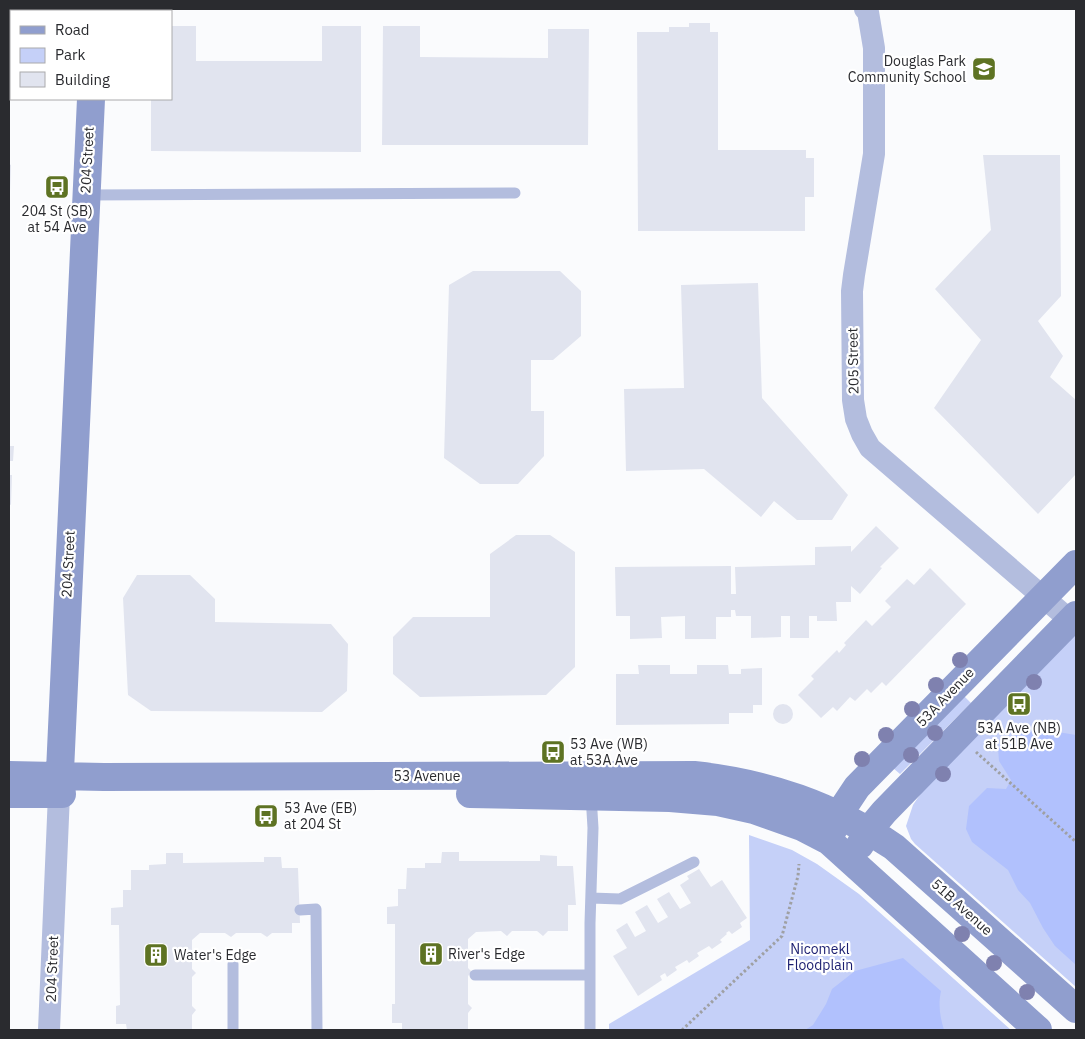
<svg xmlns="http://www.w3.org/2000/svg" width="1085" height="1039" font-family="'IBM Plex Sans',sans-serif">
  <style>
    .green { fill: #c5d0f8 }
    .forest { fill: #b1c1fd }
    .building { fill: #e1e4ef }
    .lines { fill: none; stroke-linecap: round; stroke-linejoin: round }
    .path { stroke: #9fa0a3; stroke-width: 3; stroke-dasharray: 2.5 2.5; stroke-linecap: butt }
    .lane { stroke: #b3bdde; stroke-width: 11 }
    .street { stroke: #b3bdde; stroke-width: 22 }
    .secondary { stroke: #909ece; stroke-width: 28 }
    .tree { fill: #7f81af }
    .labels { text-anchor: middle; stroke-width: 4.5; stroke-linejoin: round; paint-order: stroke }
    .poi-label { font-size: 14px; fill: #2a2b2f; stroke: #fff; text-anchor: start }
    .street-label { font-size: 14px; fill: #2a2b2f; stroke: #fff }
    .park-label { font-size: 14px; fill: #1b1e70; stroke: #fff }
  </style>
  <rect width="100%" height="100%" fill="#fafbfd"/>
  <!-- green -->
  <path class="green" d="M 1076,634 L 1076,987 L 915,844 L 911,839 L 906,826 L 913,805 L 921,793 Z
    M 964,696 L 971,703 L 900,774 L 893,768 Z
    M 749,835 L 792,850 L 817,864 L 859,894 L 1011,1030 L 609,1030 L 609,1024 L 750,940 Z"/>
  <!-- forest -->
  <path class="forest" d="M 1040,729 L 1076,735 L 1076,965 L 1055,946 L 1043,928 L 1030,903 L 1018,890 L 1008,870 L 972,842 L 966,829 L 969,806 L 987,788 L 1006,789 L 1011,780 L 999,761 L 998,748 L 1017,733 Z
    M 903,958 L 941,991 C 938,1005 940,1017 944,1030 L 805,1030 L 813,1025 L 826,1004 L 832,989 L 855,971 Z"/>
  <!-- building -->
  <path class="building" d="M 9,9 L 48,9 L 48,11 L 11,11 L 11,18 L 9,18 Z
    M 689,23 L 710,23 L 710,32 L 718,32 L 718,150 L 806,150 L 806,158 L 814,158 L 814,197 L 805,197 L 805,231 L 638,231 L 637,32 L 669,32 L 669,27 L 689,27 Z
    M 171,26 L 196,26 L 196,61 L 322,61 L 322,26 L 361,26 L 361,152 L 151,151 L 151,99 L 171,99 Z
    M 383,26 L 420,26 L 420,57 L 548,58 L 548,29 L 589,29 L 588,145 L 382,145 Z
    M 983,155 L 1060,155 L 1061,296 L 1038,321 L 1063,356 L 1050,377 L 1076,400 L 1076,474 L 1038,514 L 934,408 L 981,340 L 935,289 L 991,230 Z
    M 9,164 L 11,165 L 10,192 L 9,192 Z
    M 473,271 L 560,271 L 581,291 L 581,336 L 553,360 L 531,360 L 531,411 L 544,411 L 544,456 L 518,484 L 480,484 L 444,458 L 449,285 Z
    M 758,283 L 762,398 L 848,495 L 832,520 L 797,520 L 774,501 L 761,517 L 704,469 L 626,471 L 624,389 L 684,388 L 681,285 Z
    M 9,446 L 14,446 L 13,461 L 9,461 Z
    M 9,475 L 12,475 L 11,505 L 9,504 Z
    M 876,526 L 899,548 L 880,567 L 882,568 L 860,594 L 851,586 L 851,602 L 836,602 L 837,621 L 817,621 L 817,616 L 809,616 L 809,638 L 790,638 L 790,616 L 781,616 L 781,637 L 751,638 L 751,616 L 736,616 L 735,610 L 731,610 L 731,617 L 716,617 L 716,639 L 685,639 L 685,616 L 661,617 L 662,638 L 630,639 L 630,616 L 616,616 L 615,567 L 731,566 L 731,594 L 736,594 L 735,567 L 815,565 L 815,547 L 851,546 L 851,552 Z
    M 516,535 L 550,535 L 575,552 L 575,667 L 546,695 L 420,697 L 393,674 L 393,637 L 413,617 L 490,617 L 490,554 Z
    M 930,568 L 966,604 L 886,686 L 882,682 L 871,693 L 867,689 L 855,701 L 850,697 L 837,711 L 833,707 L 821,718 L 798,695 L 814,679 L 811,676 L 837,650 L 839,653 L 846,645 L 844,643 L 866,620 L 872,626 L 891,607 L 885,601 L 907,579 L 914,585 Z
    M 137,575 L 190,575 L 215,599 L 215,622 L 331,624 L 348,644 L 347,691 L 322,712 L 151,711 L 128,695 L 123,598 Z
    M 638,665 L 670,665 L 670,674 L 697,674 L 697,665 L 728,665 L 729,674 L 741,674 L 741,669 L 762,668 L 762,705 L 753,705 L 753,713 L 729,713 L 729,724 L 616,725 L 616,674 L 639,674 Z
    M773 714a10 10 0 1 1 20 0a10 10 0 1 1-20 0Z
    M 442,852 L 459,852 L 459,861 L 540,861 L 540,855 L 557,856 L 557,866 L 573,866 L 576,905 L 568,905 L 568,931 L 548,931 L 543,936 L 537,931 L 512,931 L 507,936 L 501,931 L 476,932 L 468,939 L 468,968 L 472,972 L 468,976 L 468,1004 L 472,1008 L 468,1013 L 468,1030 L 402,1030 L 402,1023 L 392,1023 L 392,1004 L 395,1004 L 395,924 L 387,924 L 387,907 L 398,906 L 398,889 L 406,889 L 407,868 L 425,868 L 425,863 L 441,863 Z
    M 166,853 L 183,853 L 183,863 L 264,862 L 264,857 L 281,857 L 282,868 L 298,868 L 300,923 L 292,923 L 292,933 L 272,933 L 267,937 L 261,933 L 236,933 L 231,937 L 225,933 L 200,933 L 192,940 L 192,969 L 196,973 L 192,977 L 192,1006 L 196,1010 L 192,1015 L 192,1030 L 127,1030 L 126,1024 L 116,1024 L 116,1006 L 120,1005 L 119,925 L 111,925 L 111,908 L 123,907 L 123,890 L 131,890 L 131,870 L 149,870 L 149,865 L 166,864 Z
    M 699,869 L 711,887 L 722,880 L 747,918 L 740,923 L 742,927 L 732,934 L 729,931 L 726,933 L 727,934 L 720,940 L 722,942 L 712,949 L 709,946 L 697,953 L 699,956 L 689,963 L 687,960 L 675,967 L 677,970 L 667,977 L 665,973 L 660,976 L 662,980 L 638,996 L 613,956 L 627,948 L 616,930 L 627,923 L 635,937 L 646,931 L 635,912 L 647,905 L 658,923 L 668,917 L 657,899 L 669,892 L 680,909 L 691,903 L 680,885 L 689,879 L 687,876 Z"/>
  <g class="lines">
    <!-- path -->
    <path class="path" d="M 976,752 L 1076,842
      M 682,1030 L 782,936 L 798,876 L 799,864"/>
    <!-- lane -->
    <path class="lane" d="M 86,195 L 515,193
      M 591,898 L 620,899 L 694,862
      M 300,910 L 316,909 L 317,1030
      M 233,964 L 233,1030
      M 475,975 L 590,975
      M 590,1030 L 590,923 L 593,828 L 591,795"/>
    <!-- street -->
    <path class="street" d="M 865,9 L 868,12 L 874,48 L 874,154 L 854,275 L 852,291 L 853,400 L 856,419 L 862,434 L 870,448 L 1071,621
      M 9,77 L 11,77
      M 49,1030 L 59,794"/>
    <!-- secondary -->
    <path class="secondary" d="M 95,11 L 96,9
      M 9,775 L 104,777 L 694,775 C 768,783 832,805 894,847 L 1076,1009
      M 59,793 L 91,99
      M 9,794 L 62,794
      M 470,794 L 670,798 L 718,802 L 754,810 L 802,827 L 829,841 L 1038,1030
      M 833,830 L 839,814 L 857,787 L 1076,564
      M 860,845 L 869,830 L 884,812 L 1076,615"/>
  </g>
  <!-- trees -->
  <g class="tree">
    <circle cx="960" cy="660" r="8"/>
    <circle cx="1034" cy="682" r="8"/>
    <circle cx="936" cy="685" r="8"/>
    <circle cx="912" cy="709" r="8"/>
    <circle cx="935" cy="733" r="8"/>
    <circle cx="886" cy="735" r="8"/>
    <circle cx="911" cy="755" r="8"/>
    <circle cx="862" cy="759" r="8"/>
    <circle cx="943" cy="774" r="8"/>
    <circle cx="962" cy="934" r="8"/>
    <circle cx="994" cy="963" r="8"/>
    <circle cx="1027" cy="992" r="8"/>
  </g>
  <!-- icons -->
  <defs>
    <symbol id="school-square" viewBox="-11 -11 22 22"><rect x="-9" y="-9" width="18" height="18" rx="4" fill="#5e7323" stroke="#fff"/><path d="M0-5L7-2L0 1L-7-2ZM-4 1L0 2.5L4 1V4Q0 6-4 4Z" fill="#fff"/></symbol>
    <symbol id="bus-square" viewBox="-11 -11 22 22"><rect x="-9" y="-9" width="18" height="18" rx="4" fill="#5e7323" stroke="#fff"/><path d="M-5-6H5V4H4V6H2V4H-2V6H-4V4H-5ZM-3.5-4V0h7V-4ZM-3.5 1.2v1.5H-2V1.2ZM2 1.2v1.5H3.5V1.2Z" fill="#fff"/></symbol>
    <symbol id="building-square" viewBox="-11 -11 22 22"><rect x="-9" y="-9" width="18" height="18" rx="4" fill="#5e7323" stroke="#fff"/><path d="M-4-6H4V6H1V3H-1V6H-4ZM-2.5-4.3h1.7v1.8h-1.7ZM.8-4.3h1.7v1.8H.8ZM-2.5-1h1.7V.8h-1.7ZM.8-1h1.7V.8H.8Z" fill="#fff"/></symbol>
  </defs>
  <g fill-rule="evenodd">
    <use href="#school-square" x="970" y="55" width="28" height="28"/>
    <use href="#bus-square" x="43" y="173" width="28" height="28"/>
    <use href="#bus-square" x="1005" y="690" width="28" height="28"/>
    <use href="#bus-square" x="539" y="738" width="28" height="28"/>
    <use href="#bus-square" x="252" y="802" width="28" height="28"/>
    <use href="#building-square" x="417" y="940" width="28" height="28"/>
    <use href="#building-square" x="142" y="941" width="28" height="28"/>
  </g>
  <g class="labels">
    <!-- poi labels -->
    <g class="poi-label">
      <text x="966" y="66" text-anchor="end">Douglas Park<tspan x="966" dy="16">Community School</tspan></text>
      <text x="57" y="216" text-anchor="middle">204 St (SB)<tspan x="57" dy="16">at 54 Ave</tspan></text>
      <text x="1019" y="733" text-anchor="middle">53A Ave (NB)<tspan x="1019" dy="16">at 51B Ave</tspan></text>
      <text x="570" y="749">53 Ave (WB)<tspan x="570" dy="16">at 53A Ave</tspan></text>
      <text x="284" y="813">53 Ave (EB)<tspan x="284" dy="16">at 204 St</tspan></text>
      <text x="448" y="959">River's Edge</text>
      <text x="174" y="960">Water's Edge</text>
    </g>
    <!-- street labels -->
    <g class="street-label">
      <text transform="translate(87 160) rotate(-87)" y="5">204 Street</text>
      <text transform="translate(853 361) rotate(-91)" y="5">205 Street</text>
      <text transform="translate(68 564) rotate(-87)" y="5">204 Street</text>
      <text transform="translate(945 697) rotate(-46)" y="5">53A Avenue</text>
      <text x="427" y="781">53 Avenue</text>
      <text transform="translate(962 907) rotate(42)" y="5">51B Avenue</text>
      <text transform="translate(52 969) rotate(-88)" y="5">204 Street</text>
    </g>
    <!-- park labels -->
    <g class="park-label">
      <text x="820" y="954">Nicomekl<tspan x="820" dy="16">Floodplain</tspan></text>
    </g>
  </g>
  <!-- border -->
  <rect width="1085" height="1039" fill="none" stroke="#2a2b2f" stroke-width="20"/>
  <!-- legend -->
  <rect x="10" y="10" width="162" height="90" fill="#ffffff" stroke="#aaaaac"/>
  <rect x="20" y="26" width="25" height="8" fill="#909ece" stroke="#aaaaac"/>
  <text x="55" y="35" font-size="15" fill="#2a2b2f">Road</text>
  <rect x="20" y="48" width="25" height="15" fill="#c5d0f8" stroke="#aaaaac"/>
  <text x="55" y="60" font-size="15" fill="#2a2b2f">Park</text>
  <rect x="20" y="72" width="25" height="15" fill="#e1e4ef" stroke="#aaaaac"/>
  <text x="55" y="85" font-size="15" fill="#2a2b2f">Building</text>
</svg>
